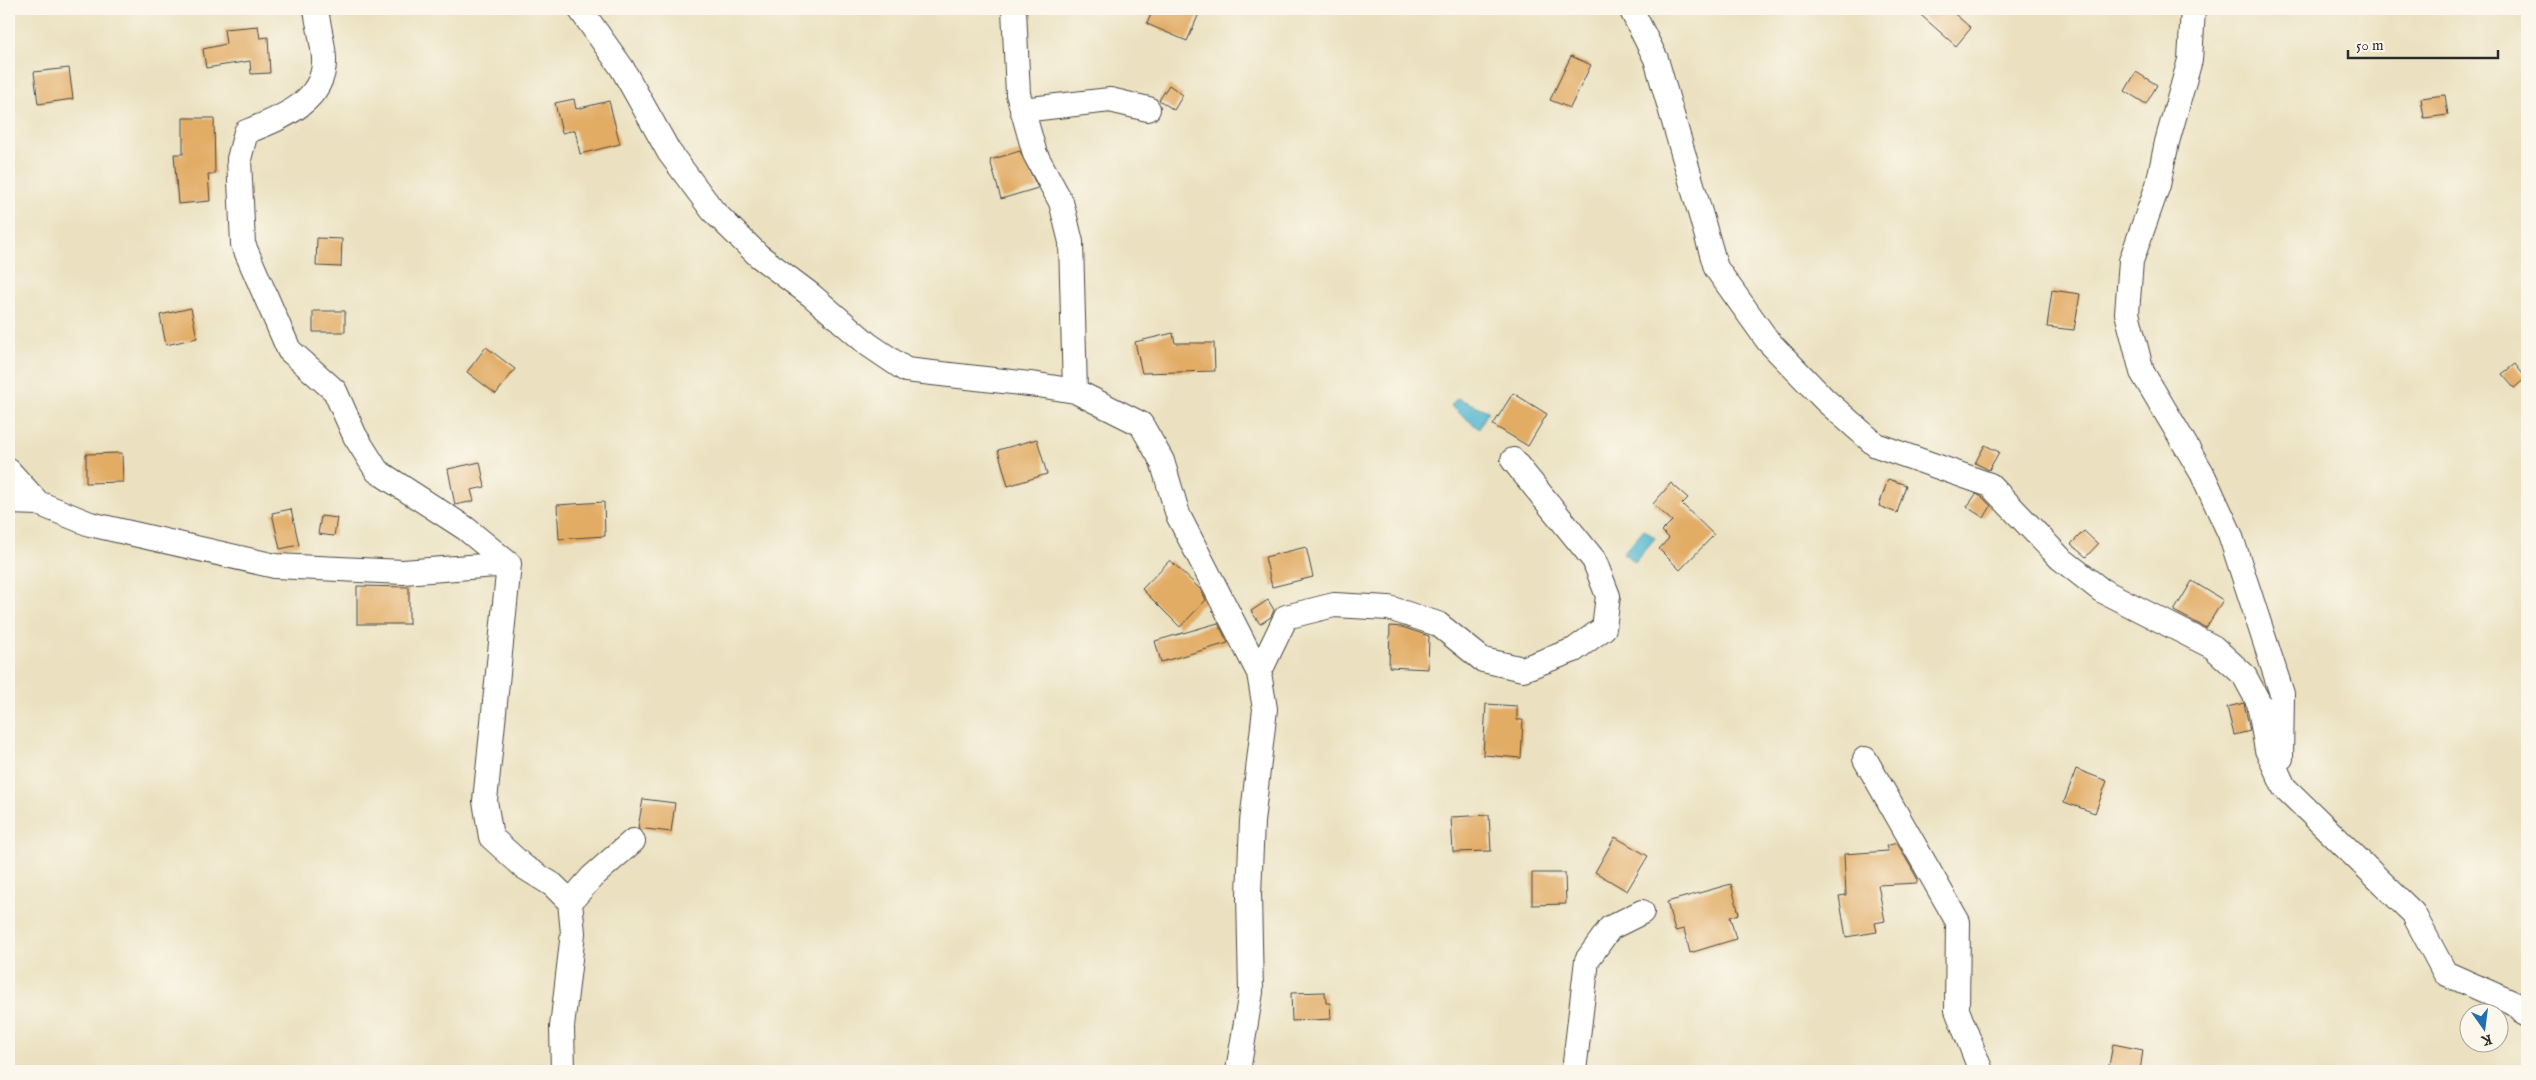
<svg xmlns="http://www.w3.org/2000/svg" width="2536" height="1080" font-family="'IM FELL English',serif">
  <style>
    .water { fill: #52b8d0; stroke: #3e727e }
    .building { fill: #e2ac65 }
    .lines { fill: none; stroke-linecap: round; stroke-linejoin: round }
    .minor-casing { stroke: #484641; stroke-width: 26 }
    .minor { stroke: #fff; stroke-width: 24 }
  </style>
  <rect width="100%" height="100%" fill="#fbf7ec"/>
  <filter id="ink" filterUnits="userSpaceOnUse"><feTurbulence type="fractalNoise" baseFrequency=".02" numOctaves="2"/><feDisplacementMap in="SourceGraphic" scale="10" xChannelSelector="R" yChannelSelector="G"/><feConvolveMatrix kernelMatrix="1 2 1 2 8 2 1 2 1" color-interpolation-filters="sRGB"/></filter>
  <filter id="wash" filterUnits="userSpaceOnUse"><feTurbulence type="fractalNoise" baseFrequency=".0096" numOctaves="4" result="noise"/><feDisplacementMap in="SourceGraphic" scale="20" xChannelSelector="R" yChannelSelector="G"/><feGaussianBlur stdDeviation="1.12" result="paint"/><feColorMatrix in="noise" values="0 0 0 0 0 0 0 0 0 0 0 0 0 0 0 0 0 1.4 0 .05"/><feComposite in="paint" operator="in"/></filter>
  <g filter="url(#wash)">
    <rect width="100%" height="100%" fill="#ebe1c0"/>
    <!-- water -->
    <path class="water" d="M 1457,398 L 1488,411 L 1479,429 L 1451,406 Z
      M 1644,529 L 1655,538 L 1635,562 L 1623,553 Z"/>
    <g id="blocks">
      <!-- building -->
      <path class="building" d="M 1153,9 L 1201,9 L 1187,41 L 1147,24 Z
        M 1914,9 L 1949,9 L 1971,28 L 1956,46 Z
        M 258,26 L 260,38 L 268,37 L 270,73 L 251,74 L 250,61 L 206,68 L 203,49 L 226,44 L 224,29 Z
        M 1571,56 L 1591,65 L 1570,108 L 1550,100 Z
        M 69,68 L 73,99 L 38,104 L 34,72 Z
        M 2136,72 L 2157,85 L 2146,104 L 2125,91 Z
        M 1169,85 L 1183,95 L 1174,110 L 1159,100 Z
        M 2445,95 L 2448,115 L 2424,118 L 2421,98 Z
        M 574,99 L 576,109 L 609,101 L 620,144 L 580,154 L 575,130 L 562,133 L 555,103 Z
        M 183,118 L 214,118 L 215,174 L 208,174 L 210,201 L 178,204 L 174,154 L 183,154 Z
        M 1020,151 L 1038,188 L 1001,199 L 990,160 Z
        M 317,238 L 342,239 L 341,267 L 316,266 Z
        M 2052,290 L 2080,294 L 2074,330 L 2047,327 Z
        M 191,308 L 197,338 L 166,345 L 160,315 Z
        M 313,311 L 345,311 L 345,332 L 313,332 Z
        M 1173,333 L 1175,343 L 1214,343 L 1215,371 L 1142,373 L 1135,342 Z
        M 486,347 L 515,369 L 496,394 L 467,372 Z
        M 2515,364 L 2526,378 L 2514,388 L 2502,374 Z
        M 1513,393 L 1547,414 L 1528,446 L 1493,425 Z
        M 1037,439 L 1047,474 L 1008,486 L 998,450 Z
        M 1985,445 L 1999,452 L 1989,470 L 1975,463 Z
        M 122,453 L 123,482 L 86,483 L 86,454 Z
        M 480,462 L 485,487 L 471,490 L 474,501 L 455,505 L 448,469 Z
        M 1888,479 L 1906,485 L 1897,513 L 1879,506 Z
        M 1671,483 L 1688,498 L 1682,504 L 1714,535 L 1680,570 L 1659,549 L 1669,538 L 1662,531 L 1672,521 L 1653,504 Z
        M 1976,494 L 1982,497 L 1991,506 L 1984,518 L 1967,507 Z
        M 604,502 L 605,536 L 559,539 L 557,505 Z
        M 291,509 L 299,545 L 280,549 L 272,513 Z
        M 321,516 L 337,518 L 334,536 L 318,534 Z
        M 2084,531 L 2098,544 L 2086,557 L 2071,544 Z
        M 1306,547 L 1313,577 L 1272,587 L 1265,557 Z
        M 1170,560 L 1201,590 L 1206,600 L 1180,627 L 1142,589 Z
        M 2192,581 L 2223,600 L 2206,628 L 2174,611 Z
        M 357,586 L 409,587 L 409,624 L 357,624 Z
        M 1268,600 L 1274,610 L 1271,617 L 1260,624 L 1251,611 Z
        M 1218,623 L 1228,643 L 1161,662 L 1155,641 Z
        M 1390,626 L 1402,627 L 1429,636 L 1428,669 L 1389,667 Z
        M 2244,703 L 2250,731 L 2234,735 L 2227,707 Z
        M 1486,704 L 1517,706 L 1517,720 L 1523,720 L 1521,758 L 1483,755 Z
        M 2076,769 L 2107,781 L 2095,813 L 2064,802 Z
        M 643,799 L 675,803 L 671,832 L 638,828 Z
        M 1489,815 L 1491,851 L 1453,852 L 1451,817 Z
        M 1615,837 L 1648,856 L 1627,891 L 1595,872 Z
        M 1897,843 L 1917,878 L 1917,883 L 1878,885 L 1885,921 L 1875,923 L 1877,932 L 1846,937 L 1839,896 L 1846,895 L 1844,854 L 1888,851 L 1886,846 Z
        M 1532,873 L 1565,873 L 1566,904 L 1532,905 Z
        M 1731,884 L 1739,914 L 1730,917 L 1736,939 L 1690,953 L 1684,929 L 1675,931 L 1667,902 Z
        M 1325,992 L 1326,1003 L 1330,1003 L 1331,1019 L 1292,1021 L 1291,993 Z
        M 2113,1044 L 2143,1050 L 2140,1071 L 2108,1071 Z"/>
    </g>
  </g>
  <g filter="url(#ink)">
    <use href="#blocks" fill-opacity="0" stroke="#484641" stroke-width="1"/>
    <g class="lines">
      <defs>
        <path id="minor" d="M 316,9 C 318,25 323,42 324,58 C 326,102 279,119 246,132 L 239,159 L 243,244 L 289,350 L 335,391 L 355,436 L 377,471 L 465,528 L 509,564
          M 580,9 L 622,68 L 669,152 L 713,211 L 759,256 L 811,295 L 869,345 L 906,370 L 1038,385 L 1075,391 L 1141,424 L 1162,461 L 1178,515 L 1259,673 L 1265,709 L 1252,822 L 1249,894 L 1251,992 L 1238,1071
          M 1014,9 L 1018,94 L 1035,154 L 1061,202 L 1071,242 L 1075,391
          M 1631,9 L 1656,59 L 1716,268 L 1768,341 L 1825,400 L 1876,445 L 1990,485 L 2060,558 L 2101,590 L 2213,647 L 2244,675 L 2259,703 L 2267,750 L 2284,787 L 2413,913 L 2445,973 L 2517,1005 L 2527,1015
          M 2193,9 L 2190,60 L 2167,142 L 2158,185 L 2131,261 L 2127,313 L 2142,372 L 2202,473 L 2230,534 L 2282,694 L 2281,758
          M 1022,110 L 1110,100 L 1148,109
          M 9,471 L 38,503 L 90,524 L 275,566 L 403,572 L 509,564 L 485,801 L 491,837 L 524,867 L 553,885 L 570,902 L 573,933 L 562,1027 L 563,1071
          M 9,502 L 38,503
          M 1259,673 L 1286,617 L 1334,605 L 1389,608 L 1438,624 L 1483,660 L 1523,669 L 1574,650 L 1604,628 L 1608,596 L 1594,560 L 1513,460
          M 1865,759 L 1958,922 L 1957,1010 L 1981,1071
          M 570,902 L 592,877 L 633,841
          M 1574,1071 L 1587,960 L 1610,928 L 1642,912"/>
      </defs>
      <!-- minor casing -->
      <use href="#minor" class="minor-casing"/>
      <!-- minor -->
      <use href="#minor" class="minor"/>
    </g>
  </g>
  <!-- margin -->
  <rect width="2536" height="1080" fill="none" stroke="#fbf7ec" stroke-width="30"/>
  <!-- north arrow -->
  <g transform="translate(2484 1028) rotate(166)"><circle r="24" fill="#fbf7ec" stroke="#a8a59f"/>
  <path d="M0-4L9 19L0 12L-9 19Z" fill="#1f6fb2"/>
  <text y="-8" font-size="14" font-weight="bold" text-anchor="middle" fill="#2b2b2b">K</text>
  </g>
  <!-- scale -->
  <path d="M2348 50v8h150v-8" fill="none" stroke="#2b2b2b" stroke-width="2.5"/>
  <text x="2356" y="50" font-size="15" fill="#2b2b2b" stroke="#fbf7ec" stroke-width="4" paint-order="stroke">50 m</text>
</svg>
